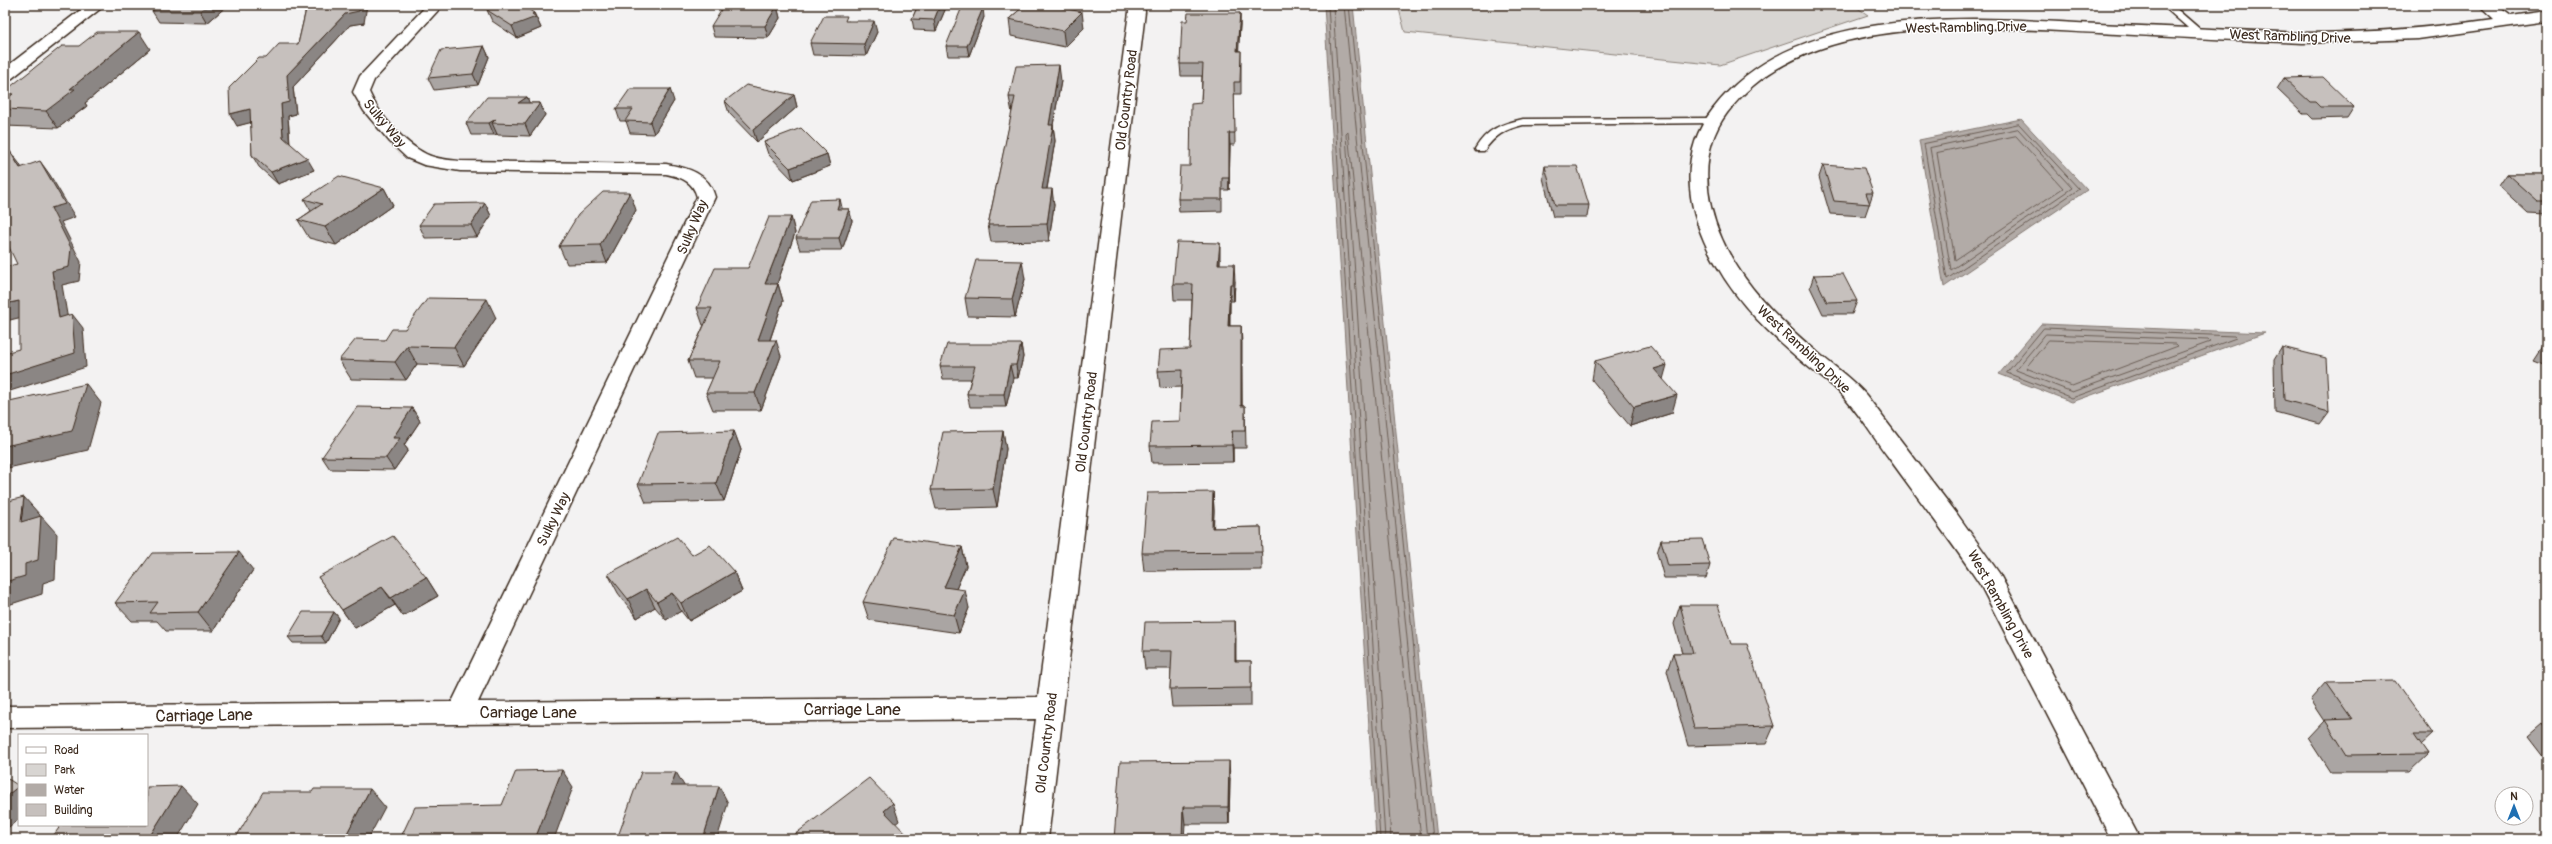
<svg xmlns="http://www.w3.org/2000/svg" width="2552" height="844" font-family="Pangolin,sans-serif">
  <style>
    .green { fill: #d8d5d2; stroke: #8a8078 }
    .water { fill: #b2aba7; stroke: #827770 }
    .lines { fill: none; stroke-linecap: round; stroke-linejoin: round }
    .shore { stroke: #6b5e55; stroke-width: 1 }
    .lane-casing { stroke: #3b2a1e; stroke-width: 3 }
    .street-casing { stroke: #3b2a1e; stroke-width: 3 }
    .lane { fill: #fff; fill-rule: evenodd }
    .street { fill: #fff; fill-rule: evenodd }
    .wall { fill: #aaa5a3; stroke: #3b2a1e }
    .shaded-wall { fill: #8b8684; stroke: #3b2a1e }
    .building { fill: #c6c0bd; stroke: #3b2a1e }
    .labels { text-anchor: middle; stroke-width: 3; stroke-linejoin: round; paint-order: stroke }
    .street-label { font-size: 14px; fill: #3b2a1e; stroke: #fff }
    .near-street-label { font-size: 17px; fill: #3b2a1e; stroke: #fff }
  </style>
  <rect width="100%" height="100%" fill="#f3f2f2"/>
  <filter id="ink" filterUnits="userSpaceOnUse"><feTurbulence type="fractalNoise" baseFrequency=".025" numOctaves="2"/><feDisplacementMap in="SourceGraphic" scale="8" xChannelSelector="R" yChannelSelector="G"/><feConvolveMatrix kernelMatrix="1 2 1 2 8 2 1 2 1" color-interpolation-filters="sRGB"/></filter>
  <g filter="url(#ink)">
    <!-- green -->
    <path class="green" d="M 1398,5 L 1853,5 L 1868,15 L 1720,65 L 1405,32 Z"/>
    <!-- water -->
    <path class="water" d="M 1324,5 L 1353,5 L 1437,839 L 1376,839 Z
      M 2021,119 L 2087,190 L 1944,287 L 1919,140 Z
      M 2041,324 L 2265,333 L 2072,402 L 1999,374 Z"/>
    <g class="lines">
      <!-- shore -->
      <path class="shore" d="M 1328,5 L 1380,839
        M 1333,5 L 1385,839
        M 1344,5 L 1427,839
        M 1349,5 L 1433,839
        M 2019,124 L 2079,189 L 1947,279 L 1924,144 Z
        M 2018,129 L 2072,188 L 1951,270 L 1930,148 Z
        M 2016,136 L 2063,188 L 1955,260 L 1937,153 Z
        M 2044,328 L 2234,336 L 2236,338 L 2072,398 L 2007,373 Z
        M 2046,334 L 2208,340 L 2210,342 L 2072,392 L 2016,370 Z
        M 2049,340 L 2176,344 L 2178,346 L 2072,386 L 2026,368 Z
        M 1391,839 L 1346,134 L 1348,132 L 1421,839"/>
      <defs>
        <path id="lane" d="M 2162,5 L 2172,5 L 2202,31 L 2202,35 L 2196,35 Z
          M 1712,118 L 1716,119 L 1716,123 L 1523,125 C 1505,129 1494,136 1484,151 L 1476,151 L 1475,149 C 1487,129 1501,124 1523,119 Z"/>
        <path id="street" d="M 87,5 L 105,5 L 11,79 L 5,81 L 5,68 Z
          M 427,5 L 443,5 L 374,80 L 369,92 C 379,115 404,143 426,154 C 436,159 449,160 460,161 L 666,164 C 688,168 709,173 715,197 L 478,702 L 1038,697 L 1129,12 L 1128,5 L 1144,5 L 1145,12 L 1048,839 L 1020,839 L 1036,719 L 5,728 L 5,706 L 452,702 L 697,197 C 693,181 681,177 666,174 L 460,171 L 424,165 L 407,158 L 390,142 L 364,111 L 353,92 L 360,76 Z
          M 2479,5 L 2496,5 L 2511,16 L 2547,11 L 2547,21 L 2418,39 L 2303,43 C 2235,40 2167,37 2099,33 C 1982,28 1807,8 1727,113 C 1699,150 1704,199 1722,239 C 1742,284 1779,320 1816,351 C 1833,366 1851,378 1866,395 L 1957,514 L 1999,573 L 2140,839 L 2111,839 L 1981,586 C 1952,542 1920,501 1889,458 C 1872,436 1858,411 1838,391 C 1828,381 1816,374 1805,364 C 1772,336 1739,305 1717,266 C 1688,217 1675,157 1713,109 C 1797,0 1976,18 2098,24 C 2166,27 2235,30 2303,33 C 2368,33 2430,28 2494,19 Z"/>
      </defs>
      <!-- lane casing -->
      <use href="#lane" class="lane-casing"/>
      <!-- street casing -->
      <use href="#street" class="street-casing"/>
      <!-- lane -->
      <use href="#lane" class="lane"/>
      <!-- street -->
      <use href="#street" class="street"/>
    </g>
    <!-- wall -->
    <path class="wall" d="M 228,5 L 207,23 L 159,22 L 152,11 Z
      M 307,5 L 364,23 L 350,25 L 293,87 L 296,114 L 288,116 L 290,143 L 314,170 L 278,184 L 259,167 L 252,155 L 251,122 L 237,126 L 266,58 L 298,44 Z
      M 918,5 L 944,5 L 945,10 L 936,31 L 914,30 L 912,19 Z
      M 1025,5 L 1067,5 L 1067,9 L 1084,28 L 1065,47 L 1011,36 L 1009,19 Z
      M 756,6 L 777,6 L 780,18 L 768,38 L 714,37 L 711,26 Z
      M 487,10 L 534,13 L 541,28 L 517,38 L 492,21 Z
      M 1240,13 L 1240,25 L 1238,51 L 1241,51 L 1241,94 L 1234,94 L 1235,145 L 1230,145 L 1229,190 L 1222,190 L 1222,211 L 1179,212 L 1178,199 L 1190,166 L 1201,103 L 1202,76 L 1181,76 L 1180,64 L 1187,21 Z
      M 984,17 L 969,56 L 948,56 L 946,46 Z
      M 848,21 L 877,32 L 866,56 L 813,55 L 810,43 Z
      M 484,46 L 489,57 L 478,85 L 434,90 L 428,78 Z
      M 150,49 L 85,103 L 87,106 L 58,128 L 5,126 L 5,100 L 6,99 L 5,97 L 5,91 Z
      M 2284,78 L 2354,107 L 2347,118 L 2313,119 L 2308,114 L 2303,114 L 2277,89 Z
      M 1061,81 L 1053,125 L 1055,141 L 1047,189 L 1054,205 L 1049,241 L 991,242 L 988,225 L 1012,113 L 1009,97 Z
      M 794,95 L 797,107 L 757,142 L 729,113 L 725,101 Z
      M 527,97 L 529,103 L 540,103 L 545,115 L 530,136 L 498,135 L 497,134 L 494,135 L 471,135 L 466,123 Z
      M 674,101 L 654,134 L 630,133 L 626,121 L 620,121 L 616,109 Z
      M 764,142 L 827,154 L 830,166 L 793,180 L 768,154 Z
      M 1823,165 L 1873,193 L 1865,216 L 1830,214 L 1819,177 Z
      M 1545,166 L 1589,205 L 1587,217 L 1553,217 L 1543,178 Z
      M 2507,174 L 2547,174 L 2547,214 L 2528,213 L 2499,186 Z
      M 384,188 L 393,205 L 336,245 L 309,238 L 298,220 L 311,211 L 304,199 Z
      M 485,203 L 491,216 L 477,237 L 425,238 L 419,225 Z
      M 842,209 L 849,209 L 852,221 L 842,250 L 800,250 L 796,238 Z
      M 636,210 L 607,263 L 567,264 L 559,246 Z
      M 791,217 L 795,233 L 777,284 L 778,284 L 783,301 L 770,340 L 781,356 L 761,410 L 713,410 L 706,393 L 713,378 L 694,378 L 688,361 L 704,325 L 703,325 L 697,308 L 748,268 Z
      M 1220,259 L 1220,264 L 1235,281 L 1234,301 L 1230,301 L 1230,326 L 1241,326 L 1242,406 L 1245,406 L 1246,448 L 1233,448 L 1233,462 L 1152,463 L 1150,446 L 1180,421 L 1181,387 L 1160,388 L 1158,371 L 1190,349 L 1192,300 L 1174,300 L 1173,284 Z
      M 1814,275 L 1857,301 L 1852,314 L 1823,314 L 1810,287 Z
      M 1025,279 L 1015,317 L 968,316 L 965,298 Z
      M 496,318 L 464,366 L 417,364 L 406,380 L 351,379 L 339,360 L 385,340 L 405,329 Z
      M 2547,341 L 2547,366 L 2534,361 Z
      M 1021,344 L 1023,357 L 1018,378 L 1013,378 L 1006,407 L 970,407 L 967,394 L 971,379 L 943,379 L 940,366 Z
      M 2282,347 L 2329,412 L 2320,424 L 2275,412 L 2274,360 Z
      M 1595,361 L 1663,379 L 1672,413 L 1630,426 L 1592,380 Z
      M 412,408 L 420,421 L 404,445 L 408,450 L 394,470 L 330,469 L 322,457 Z
      M 734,431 L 741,450 L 724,501 L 646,503 L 638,484 Z
      M 1003,431 L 1006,449 L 997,507 L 936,509 L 931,490 Z
      M 1213,492 L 1214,511 L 1213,528 L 1261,527 L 1262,570 L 1144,571 L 1142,553 Z
      M 1661,540 L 1710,565 L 1706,578 L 1664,578 L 1657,553 Z
      M 962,547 L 966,566 L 956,589 L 969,608 L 959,633 L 869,620 L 863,602 Z
      M 692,555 L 734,572 L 742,591 L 689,621 L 681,611 L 666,620 L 655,607 L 637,618 L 618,593 L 608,574 Z
      M 253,570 L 213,631 L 166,631 L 157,621 L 132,621 L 115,603 Z
      M 318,577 L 426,577 L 438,596 L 403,616 L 395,605 L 355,628 Z
      M 1680,605 L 1731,644 L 1774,726 L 1766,744 L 1688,746 L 1667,671 L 1673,653 L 1682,653 L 1674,624 Z
      M 334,612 L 339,618 L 326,643 L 293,643 L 288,637 Z
      M 1235,621 L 1236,661 L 1251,661 L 1251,706 L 1172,707 L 1170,689 L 1171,669 L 1145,669 L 1143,651 Z
      M 2326,682 L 2433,734 L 2421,745 L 2428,754 L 2409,772 L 2330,772 L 2308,738 L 2324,721 L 2310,700 Z
      M 2541,724 L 2547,724 L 2547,762 L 2527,736 Z
      M 1230,778 L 1229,824 L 1185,824 L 1114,839 Z"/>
    <!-- shaded-wall -->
    <path class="shaded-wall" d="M 5,5 L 7,5 L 5,10 Z
      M 208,5 L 228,5 L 207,23 L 200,11 Z
      M 360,5 L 367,5 L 364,23 L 350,25 L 293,87 L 296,114 L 288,116 L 290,149 L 283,137 L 281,104 L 287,75 L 345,14 Z
      M 746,5 L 756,5 L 749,17 L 746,6 Z
      M 940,5 L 944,5 L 945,10 L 936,31 L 934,20 Z
      M 1060,5 L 1067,5 L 1068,16 L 1058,7 Z
      M 777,6 L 780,18 L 768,38 L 765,26 Z
      M 983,8 L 984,17 L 969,56 L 967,46 Z
      M 1082,12 L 1084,28 L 1065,47 L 1063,31 Z
      M 534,13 L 541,28 L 517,38 L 512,26 Z
      M 1240,13 L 1240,25 L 1238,63 L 1237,51 Z
      M 874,21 L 877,32 L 866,56 L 864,44 Z
      M 139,32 L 150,49 L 85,103 L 87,106 L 58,128 L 46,111 L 70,89 Z
      M 484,46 L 489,57 L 478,85 L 473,74 Z
      M 1059,65 L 1061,81 L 1051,136 L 1053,125 L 1055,141 L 1044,205 L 1042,189 L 1049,125 Z
      M 670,89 L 674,101 L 654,134 L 650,122 Z
      M 794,95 L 797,107 L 757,142 L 753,130 Z
      M 527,97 L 532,109 L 518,103 Z
      M 540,103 L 545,115 L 530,136 L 525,124 Z
      M 250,109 L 257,121 L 237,126 L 230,114 Z
      M 496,119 L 492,123 L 497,134 L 494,135 L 489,123 Z
      M 1229,133 L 1230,145 L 1229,190 Z
      M 9,150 L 19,163 L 30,182 L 20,168 Z
      M 827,154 L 830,166 L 793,180 L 790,168 Z
      M 307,158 L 314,170 L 278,184 L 271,172 Z
      M 40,161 L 50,175 L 75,217 L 61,222 L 81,262 L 79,281 L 62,285 L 70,332 L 59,318 L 52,271 L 51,208 Z
      M 384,188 L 393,205 L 336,245 L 325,227 Z
      M 1052,189 L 1054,205 L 1049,241 L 1047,224 Z
      M 630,192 L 636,210 L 607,263 L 600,245 Z
      M 840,199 L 843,212 L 837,209 Z
      M 485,203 L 491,216 L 477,237 L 471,225 Z
      M 849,209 L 852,221 L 842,250 L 839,238 Z
      M 791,217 L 795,233 L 771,301 L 765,284 Z
      M 1220,243 L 1220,259 L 1219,281 L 1218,264 Z
      M 1022,261 L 1025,279 L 1015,317 L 1012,299 Z
      M 1234,264 L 1235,281 L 1234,301 L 1233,284 Z
      M 778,284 L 783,301 L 764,357 L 758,340 Z
      M 1230,284 L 1230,301 L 1229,343 L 1228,326 Z
      M 487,299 L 496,318 L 464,366 L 454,347 Z
      M 19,301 L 30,315 L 6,321 L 5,320 L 5,304 Z
      M 72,314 L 83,328 L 86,367 L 10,391 L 5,384 L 5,375 Z
      M 1241,326 L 1242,343 L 1242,423 L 1241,406 Z
      M 776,340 L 781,356 L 761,410 L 755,393 Z
      M 1021,344 L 1023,357 L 1018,378 L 1016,365 Z
      M 407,346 L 417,364 L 406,380 L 395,362 Z
      M 1010,365 L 1013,378 L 1006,407 L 1004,394 Z
      M 1667,365 L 1662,383 L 1654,369 Z
      M 86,384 L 101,403 L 88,450 L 8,468 L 5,464 L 5,446 Z
      M 1677,395 L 1672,413 L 1630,426 L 1634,407 Z
      M 412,408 L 420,421 L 404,445 L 408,450 L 394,470 L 386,458 L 393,438 Z
      M 734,431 L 741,450 L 724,501 L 716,483 Z
      M 1003,431 L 1006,449 L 997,507 L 993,489 Z
      M 1232,431 L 1233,448 L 1233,462 L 1232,445 Z
      M 1213,492 L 1214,511 L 1213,547 L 1212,528 Z
      M 24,497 L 40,515 L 38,541 L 21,522 Z
      M 41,516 L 57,534 L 55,579 L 43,583 L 42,594 L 5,606 L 5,582 L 25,564 Z
      M 962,547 L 966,566 L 949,605 L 944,587 Z
      M 239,552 L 253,570 L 213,631 L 198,612 Z
      M 734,572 L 742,591 L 689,621 L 681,603 Z
      M 426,577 L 438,596 L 403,616 L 391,598 Z
      M 382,587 L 395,605 L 355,628 L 342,610 Z
      M 646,589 L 655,607 L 637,618 L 628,599 Z
      M 965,590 L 969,608 L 959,633 L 954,615 Z
      M 672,593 L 681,611 L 666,620 L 657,602 Z
      M 334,612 L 339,618 L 326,643 L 321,636 Z
      M 1235,621 L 1236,639 L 1235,679 Z
      M 1229,761 L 1230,778 L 1229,824 L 1228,807 Z
      M 562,770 L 573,787 L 554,839 L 535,839 Z
      M 676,772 L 686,789 L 671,786 Z
      M 19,786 L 19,819 L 5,830 L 5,797 Z
      M 181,786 L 198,804 L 177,839 L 148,839 Z
      M 719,786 L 728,803 L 717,839 L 703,839 Z
      M 370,789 L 385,807 L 368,839 L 344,839 Z
      M 893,803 L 899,821 L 890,828 L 884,811 Z
      M 1183,807 L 1185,824 L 1184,839 L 1182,839 Z"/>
    <!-- building -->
    <path class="building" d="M 160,5 L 208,5 L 200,11 L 152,11 Z
      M 307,5 L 360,5 L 359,11 L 345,14 L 287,75 L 289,102 L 281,104 L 283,137 L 307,158 L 271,172 L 252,155 L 250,109 L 230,114 L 229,88 L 259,58 L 266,58 L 279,44 L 298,44 Z
      M 499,5 L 522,5 L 534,13 L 532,14 L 536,17 L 512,26 L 487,10 Z
      M 724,5 L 746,5 L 746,6 L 777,6 L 765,26 L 711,26 Z
      M 918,5 L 940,5 L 934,20 L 912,19 Z
      M 1025,5 L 1060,5 L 1058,7 L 1082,12 L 1063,31 L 1009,19 Z
      M 962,7 L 983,8 L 967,46 L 946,46 Z
      M 1188,13 L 1240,13 L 1237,51 L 1241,51 L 1240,82 L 1234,82 L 1235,133 L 1229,133 L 1229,178 L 1222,178 L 1222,199 L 1178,199 L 1180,166 L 1190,166 L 1191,104 L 1201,103 L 1203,64 L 1180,64 L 1182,21 L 1187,21 Z
      M 824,16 L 847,16 L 845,21 L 874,21 L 864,44 L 810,43 Z
      M 97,32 L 139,32 L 70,89 L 75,89 L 46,111 L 5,109 L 5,100 L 13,94 L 5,93 L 5,91 L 62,46 L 79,46 Z
      M 484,46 L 473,74 L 428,78 L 441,50 Z
      M 1059,65 L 1049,125 L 1053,125 L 1042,189 L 1052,189 L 1047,224 L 988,225 L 1015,97 L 1009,97 L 1016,66 Z
      M 2323,77 L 2354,107 L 2320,107 L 2315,102 L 2310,102 L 2284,78 Z
      M 746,85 L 794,95 L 753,130 L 725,101 Z
      M 630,89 L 670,89 L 650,122 L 625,121 L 633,109 L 616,109 Z
      M 487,97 L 527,97 L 518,103 L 540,103 L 525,124 L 492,123 L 496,119 L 489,123 L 466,123 Z
      M 801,128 L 827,154 L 790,168 L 764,142 Z
      M 9,150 L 20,168 L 40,161 L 65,204 L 51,208 L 71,248 L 69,267 L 52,271 L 59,318 L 72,314 L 75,353 L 5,375 L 5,353 L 19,349 L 19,301 L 5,304 L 5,267 L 17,264 L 5,239 L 5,151 Z
      M 1823,165 L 1864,168 L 1873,193 L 1866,193 L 1870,204 L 1834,201 Z
      M 1545,166 L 1577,166 L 1589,205 L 1555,205 Z
      M 2507,174 L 2547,174 L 2547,201 L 2537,201 Z
      M 339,176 L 384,188 L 325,227 L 298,220 L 322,204 L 304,199 Z
      M 603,192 L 630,192 L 600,245 L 559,246 L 578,215 Z
      M 840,199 L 837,209 L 849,209 L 839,238 L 796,238 L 811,200 Z
      M 485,203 L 471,225 L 419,225 L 434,204 Z
      M 769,217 L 791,217 L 765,284 L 778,284 L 758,340 L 776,340 L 755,393 L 706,393 L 720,361 L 688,361 L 712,308 L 697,308 L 715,268 L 748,268 Z
      M 1177,242 L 1220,243 L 1218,264 L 1234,264 L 1233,284 L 1230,284 L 1228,326 L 1241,326 L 1241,406 L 1245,406 L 1245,431 L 1232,431 L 1232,445 L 1150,446 L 1152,422 L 1180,421 L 1182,370 L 1158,371 L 1160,350 L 1190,349 L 1193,284 L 1173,284 Z
      M 976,260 L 1022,261 L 1012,299 L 965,298 Z
      M 1843,274 L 1857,301 L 1827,302 L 1814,275 Z
      M 428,298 L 487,299 L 454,347 L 407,346 L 395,362 L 339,360 L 356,339 L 385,340 L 392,329 L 405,329 Z
      M 947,344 L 1021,344 L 1016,365 L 1010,365 L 1004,394 L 967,394 L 975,366 L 940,366 Z
      M 2547,344 L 2547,349 L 2544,348 Z
      M 1650,346 L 1667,365 L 1654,369 L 1677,395 L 1634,407 L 1595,361 Z
      M 2282,347 L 2326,358 L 2329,412 L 2284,400 Z
      M 86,384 L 72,431 L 5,446 L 5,402 Z
      M 357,407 L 412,408 L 393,438 L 400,438 L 386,458 L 322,457 Z
      M 734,431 L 716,483 L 638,484 L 658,433 Z
      M 1003,431 L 993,489 L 931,490 L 943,432 Z
      M 1213,492 L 1212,528 L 1261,527 L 1262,552 L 1142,553 L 1147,493 Z
      M 24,497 L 21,522 L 41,516 L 38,560 L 25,564 L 25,576 L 5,582 L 5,502 Z
      M 393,536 L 426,577 L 391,598 L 382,587 L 342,610 L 318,577 Z
      M 677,537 L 692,555 L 710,545 L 734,572 L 681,603 L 672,593 L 657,602 L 646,589 L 628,599 L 608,574 Z
      M 894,538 L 962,547 L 944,587 L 965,590 L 954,615 L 863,602 Z
      M 1702,539 L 1710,565 L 1668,566 L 1661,540 Z
      M 239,552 L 198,612 L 150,613 L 158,602 L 115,603 L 152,553 Z
      M 1680,605 L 1718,605 L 1731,644 L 1747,644 L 1774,726 L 1694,728 L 1673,653 L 1693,653 Z
      M 303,612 L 334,612 L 321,636 L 288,637 Z
      M 1235,621 L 1235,661 L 1251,661 L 1251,688 L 1170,689 L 1172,651 L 1143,651 L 1145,622 Z
      M 2395,681 L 2433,734 L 2414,734 L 2428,754 L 2347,755 L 2325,720 L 2352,719 L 2326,682 Z
      M 2541,724 L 2547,724 L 2547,732 Z
      M 1229,761 L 1228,807 L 1183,807 L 1182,839 L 1114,839 L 1120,762 Z
      M 562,770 L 535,839 L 400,839 L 415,807 L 502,805 L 516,771 Z
      M 641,772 L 676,772 L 671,786 L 719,786 L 703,839 L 617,839 Z
      M 5,777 L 19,786 L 5,797 Z
      M 869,778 L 893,803 L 884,811 L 911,839 L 791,839 L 790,838 Z
      M 181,786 L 148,839 L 51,839 L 61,825 L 147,825 L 147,787 Z
      M 314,789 L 370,789 L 344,839 L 235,839 L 263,792 L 312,792 Z"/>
  </g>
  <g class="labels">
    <!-- street labels -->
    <g class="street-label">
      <text transform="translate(1966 27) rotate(-1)" y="5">West Rambling Drive</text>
      <text transform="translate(2290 36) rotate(2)" y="5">West Rambling Drive</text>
      <text transform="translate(1126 100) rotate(-83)" y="5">Old Country Road</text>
      <text transform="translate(385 123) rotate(50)" y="5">Sulky Way</text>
      <text transform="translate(692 227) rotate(-67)" y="5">Sulky Way</text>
      <text transform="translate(1804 349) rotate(43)" y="5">West Rambling Drive</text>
      <text transform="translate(1086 422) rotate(-83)" y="5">Old Country Road</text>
      <text transform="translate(553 519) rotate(-64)" y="5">Sulky Way</text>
      <text transform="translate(2001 604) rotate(61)" y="5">West Rambling Drive</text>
      <text transform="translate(1046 743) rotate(-83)" y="5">Old Country Road</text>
    </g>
    <!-- near-street labels -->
    <g class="near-street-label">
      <text x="852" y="715">Carriage Lane</text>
      <text x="528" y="718">Carriage Lane</text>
      <text transform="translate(204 715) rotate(-1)" y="6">Carriage Lane</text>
    </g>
  </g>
  <!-- margin -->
  <rect width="2552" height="844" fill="none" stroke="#fff" stroke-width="20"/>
  <rect x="10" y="10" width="2532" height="824" fill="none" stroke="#3b2a1e" stroke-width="1.5" filter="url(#ink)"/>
  <!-- legend -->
  <rect x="18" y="734" width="130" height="92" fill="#ffffff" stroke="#b1aaa5"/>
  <rect x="26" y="747" width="20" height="6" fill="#ffffff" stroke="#b1aaa5"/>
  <text x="54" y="754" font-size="12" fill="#3b2a1e">Road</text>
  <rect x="26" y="764" width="20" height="12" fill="#d8d5d2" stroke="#b1aaa5"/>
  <text x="54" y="774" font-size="12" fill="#3b2a1e">Park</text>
  <rect x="26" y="784" width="20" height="12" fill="#b2aba7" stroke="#b1aaa5"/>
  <text x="54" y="794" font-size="12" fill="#3b2a1e">Water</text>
  <rect x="26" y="804" width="20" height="12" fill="#c6c0bd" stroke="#b1aaa5"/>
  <text x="54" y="814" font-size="12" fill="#3b2a1e">Building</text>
  <!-- north arrow -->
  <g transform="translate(2514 806)"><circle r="19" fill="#ffffff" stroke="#b1aaa5"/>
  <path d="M0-3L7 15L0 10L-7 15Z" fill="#1f6fb2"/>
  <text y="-6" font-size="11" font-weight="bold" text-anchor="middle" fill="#3b2a1e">N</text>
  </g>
</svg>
